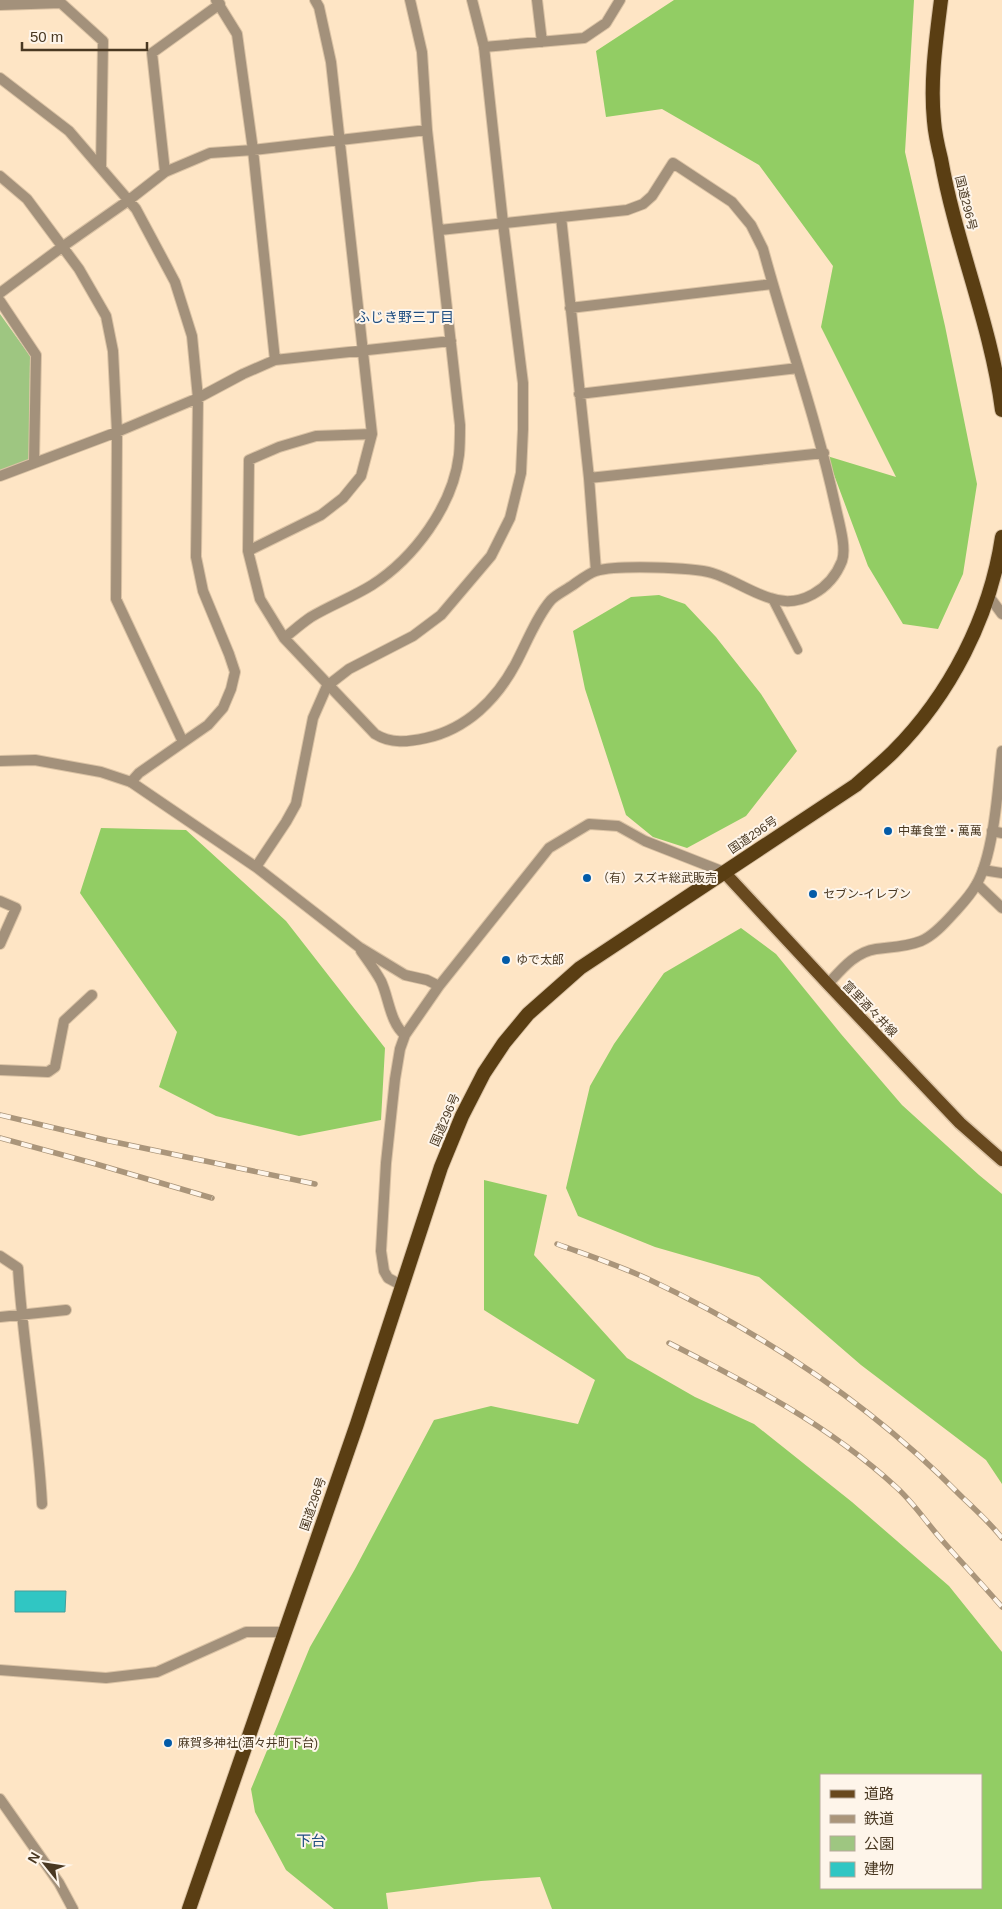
<svg xmlns="http://www.w3.org/2000/svg" width="1002" height="1909" font-family="Arial,'Noto Sans JP',sans-serif">
  <style>
    .green { fill: #9ec681 }
    .forest { fill: #92cd64; fill-rule: evenodd }
    .building { fill: #30c6c3; stroke: #459d9b }
    .lines { fill: none; stroke-linecap: round; stroke-linejoin: round }
    .service-casing { stroke: #dac2a4; stroke-width: 10 }
    .minor-casing { stroke: #dac2a4; stroke-width: 12 }
    .tertiary-casing { stroke: #dac2a4; stroke-width: 12 }
    .primary-casing { stroke: #dac2a4; stroke-width: 15 }
    .trunk-casing { stroke: #dac2a4; stroke-width: 16 }
    .service { stroke: #a3917b; stroke-width: 8 }
    .minor { stroke: #a3917b; stroke-width: 10 }
    .tertiary { stroke: #a3917b; stroke-width: 10 }
    .primary { stroke: #68491f; stroke-width: 12 }
    .trunk { stroke: #5a3e13; stroke-width: 14 }
    .rail-casing { stroke: #aa957a; stroke-width: 5.5 }
    .rail { stroke: #fef5ea; stroke-width: 4; stroke-dasharray: 11; stroke-linecap: butt }
    .poi-dot { fill: #035ba8; stroke: #fef5ea; stroke-width: 2 }
    .labels { text-anchor: middle; stroke-width: 4; stroke-linejoin: round; paint-order: stroke }
    .street-label { font-size: 12px; fill: #493822; stroke: #fef5ea }
    .poi-label { font-size: 12px; fill: #493822; stroke: #fef5ea; text-anchor: start }
    .neighbourhood-label { font-size: 14px; fill: #204f82; stroke: #fef5ea }
    .quarter-label { font-size: 15px; fill: #204f82; stroke: #fef5ea }
  </style>
  <rect width="100%" height="100%" fill="#fee5c5"/>
  <!-- green -->
  <path class="green" d="M 0,314 L 30,356 L 29,460 L 0,471 Z"/>
  <!-- forest -->
  <path class="forest" d="M 674,0 L 914,0 L 905,152 L 945,326 L 977,484 L 963,574 L 938,629 L 903,624 L 868,566 L 827,456 L 896,477 L 821,327 L 833,266 L 759,165 L 662,109 L 606,117 L 596,51 Z
    M 659,595 L 685,604 L 716,637 L 761,694 L 797,751 L 746,816 L 687,848 L 653,837 L 626,815 L 585,689 L 573,631 L 631,597 Z
    M 101,828 L 186,830 L 286,921 L 385,1048 L 381,1120 L 299,1136 L 216,1116 L 159,1087 L 177,1032 L 80,893 Z
    M 741,928 L 776,954 L 841,1034 L 902,1105 L 979,1175 L 1002,1194 L 1002,1484 L 986,1460 L 861,1365 L 759,1277 L 655,1247 L 578,1216 L 566,1188 L 590,1086 L 614,1044 L 664,973 Z
    M 484,1180 L 547,1195 L 534,1255 L 627,1358 L 695,1397 L 754,1424 L 852,1502 L 949,1586 L 1002,1652 L 1002,1909 L 552,1909 L 540,1877 L 481,1881 L 386,1893 L 388,1909 L 334,1909 L 286,1870 L 255,1812 L 251,1789 L 310,1647 L 355,1569 L 434,1420 L 491,1406 L 578,1424 L 595,1380 L 484,1310 ZM 821,1775 L 981,1775 L 981,1888 L 821,1888 Z"/>
  <!-- building -->
  <path class="building" d="M 15,1591 L 66,1591 L 65,1612 L 15,1612 Z"/>
  <g class="lines">
    <defs>
      <path id="service" d="M 772,599 L 798,650"/>
      <path id="minor" d="M 216,0 L 237,34 L 253,150 L 275,360
        M 537,0 L 542,42
        M 0,5 L 61,3 L 103,41 L 101,167
        M 484,47 L 584,38 L 606,23 L 620,0
        M 0,78 L 69,131 L 136,209 L 175,282 L 192,336 L 198,398 L 196,557 L 203,591 L 229,654 L 235,672 L 231,689 L 223,708 L 208,725 L 139,773 L 131,782
        M 165,172 L 152,53 L 220,4
        M 0,176 L 27,199 L 79,269 L 106,316 L 113,351 L 117,432 L 116,599 L 183,742
        M 561,217 L 589,478 L 596,571
        M 0,293 L 62,247 L 129,200 L 165,172 L 210,153 L 253,150 L 427,130
        M 0,301 L 36,355 L 34,463
        M 570,308 L 772,284
        M 579,394 L 798,368
        M 372,434 L 316,436 L 279,447 L 249,460 L 248,551 L 260,599 L 284,638 L 375,734 C 391,744 408,742 426,738 C 467,729 497,699 516,663 C 526,644 537,616 551,600 C 557,594 566,590 573,585 C 580,580 589,573 596,571 C 616,565 692,567 712,573 C 732,579 750,592 770,598 C 800,609 831,589 842,561 C 847,547 838,519 835,504 C 816,417 786,334 763,249 L 751,225 L 732,202 L 673,163 L 652,196 L 643,204 L 627,210 L 440,230
        M 0,476 L 117,432 L 198,398 L 243,374 L 275,360 L 451,341
        M 589,478 L 824,453
        M 248,551 L 321,515 L 343,498 L 361,476 L 372,434 L 331,62 L 319,7 L 315,0
        M 284,638 C 293,631 302,623 311,617 C 331,605 353,597 372,585 C 414,558 453,506 459,455 C 460,445 460,435 460,425 L 427,130 L 422,52 L 410,0
        M 992,831 L 1002,833
        M 983,870 L 1002,873
        M 977,884 L 1002,908
        M 0,901 L 16,908 L 0,944
        M 0,1070 L 48,1072 L 55,1067 L 64,1021 L 92,995
        M 0,1256 L 18,1268 C 23,1347 38,1425 42,1504
        M 0,1317 L 66,1310
        M 0,1799 L 59,1883 L 73,1909"/>
      <path id="tertiary" d="M 988,595 L 1002,614
        M 0,761 L 35,760 L 101,772 L 131,782 L 256,867 L 359,947 L 405,975 L 427,980 L 439,986
        M 256,867 L 286,822 L 296,804 L 313,718 L 327,686 L 349,669 L 413,636 L 441,615 L 491,556 L 510,518 L 521,473 L 523,429 L 523,383 L 503,223 L 484,47 L 472,0
        M 361,951 C 368,961 375,970 381,981 C 389,998 390,1023 405,1035
        M 828,984 C 841,970 855,952 876,949 C 892,947 906,947 921,941 C 933,936 944,924 953,914 C 961,905 970,896 976,885 C 994,855 998,787 1002,751
        M 401,1285 L 388,1278 L 384,1271 L 381,1251 L 386,1163 L 395,1079 L 400,1049 L 405,1035 L 439,986 L 549,848 L 589,824 L 618,826 L 645,841 L 724,872
        M 0,1670 L 106,1678 L 157,1672 L 246,1632 L 284,1632"/>
      <path id="primary" d="M 724,872 L 828,984 L 960,1123 L 1002,1160"/>
      <path id="trunk" d="M 941,0 C 936,40 930,81 934,121 C 935,134 938,147 941,159 C 956,244 991,324 1002,410
        M 189,1909 L 357,1424 L 441,1167 L 462,1116 L 484,1073 L 504,1043 L 528,1014 L 580,968 L 856,785 C 868,774 881,764 893,752 C 950,695 990,617 1002,537"/>
    </defs>
    <!-- service casing -->
    <use href="#service" class="service-casing"/>
    <!-- minor casing -->
    <use href="#minor" class="minor-casing"/>
    <!-- tertiary casing -->
    <use href="#tertiary" class="tertiary-casing"/>
    <!-- primary casing -->
    <use href="#primary" class="primary-casing"/>
    <!-- trunk casing -->
    <use href="#trunk" class="trunk-casing"/>
    <!-- service -->
    <use href="#service" class="service"/>
    <!-- minor -->
    <use href="#minor" class="minor"/>
    <!-- tertiary -->
    <use href="#tertiary" class="tertiary"/>
    <!-- primary -->
    <use href="#primary" class="primary"/>
    <!-- trunk -->
    <use href="#trunk" class="trunk"/>
    <defs>
      <path id="rail" d="M 0,1115 L 105,1140 L 315,1184
        M 0,1138 L 96,1164 L 212,1198
        M 557,1244 C 587,1255 617,1265 646,1278 C 763,1333 872,1405 962,1497 C 976,1510 990,1523 1002,1538
        M 669,1343 C 748,1383 830,1426 896,1487 C 913,1502 926,1522 941,1539 C 961,1562 982,1584 1002,1607"/>
    </defs>
    <!-- rail casing -->
    <use href="#rail" class="rail-casing"/>
    <!-- rail -->
    <use href="#rail" class="rail"/>
  </g>
  <!-- markers -->
  <g class="poi-dot">
    <circle cx="888" cy="831" r="5"/>
    <circle cx="587" cy="878" r="5"/>
    <circle cx="813" cy="894" r="5"/>
    <circle cx="506" cy="960" r="5"/>
    <circle cx="168" cy="1743" r="5"/>
  </g>
  <g class="labels">
    <!-- street labels -->
    <g class="street-label">
      <text transform="translate(966 203) rotate(76)" y="4">国道296号</text>
      <text transform="translate(753 835) rotate(-34)" y="4">国道296号</text>
      <text transform="translate(870 1009) rotate(46)" y="4">富里酒々井線</text>
      <text transform="translate(445 1120) rotate(-67)" y="4">国道296号</text>
      <text transform="translate(313 1504) rotate(-71)" y="4">国道296号</text>
    </g>
    <!-- poi labels -->
    <g class="poi-label">
      <text x="898" y="835">中華食堂・萬萬</text>
      <text x="597" y="882">（有）スズキ総武販売</text>
      <text x="823" y="898">セブン-イレブン</text>
      <text x="516" y="964">ゆで太郎</text>
      <text x="178" y="1747">麻賀多神社(酒々井町下台)</text>
    </g>
    <!-- neighbourhood labels -->
    <g class="neighbourhood-label">
      <text x="405" y="322">ふじき野三丁目</text>
    </g>
    <!-- quarter labels -->
    <g class="quarter-label">
      <text x="311" y="1846">下台</text>
    </g>
  </g>
  <!-- legend -->
  <rect x="820" y="1774" width="162" height="115" fill="#fef5ea" stroke="#b6a99a"/>
  <rect x="830" y="1790" width="25" height="8" fill="#68491f" stroke="#b6a99a"/>
  <text x="864" y="1799" font-size="15" fill="#493822">道路</text>
  <rect x="830" y="1815" width="25" height="8" fill="#aa957a" stroke="#b6a99a"/>
  <text x="864" y="1824" font-size="15" fill="#493822">鉄道</text>
  <rect x="830" y="1836" width="25" height="15" fill="#9ec681" stroke="#b6a99a"/>
  <text x="864" y="1849" font-size="15" fill="#493822">公園</text>
  <rect x="830" y="1862" width="25" height="15" fill="#30c6c3" stroke="#b6a99a"/>
  <text x="864" y="1874" font-size="15" fill="#493822">建物</text>
  <!-- north arrow -->
  <g transform="translate(45 1864) rotate(300)" stroke="#fef5ea" stroke-width="4" paint-order="stroke">
  <path d="M0-4L9 19L0 12L-9 19Z" fill="#493822"/>
  <text y="-8" font-size="14" font-weight="bold" text-anchor="middle" fill="#493822">N</text>
  </g>
  <!-- scale -->
  <path d="M22 42v8h125v-8" fill="none" stroke="#493822" stroke-width="2.5"/>
  <text x="30" y="42" font-size="15" fill="#493822" stroke="#fef5ea" stroke-width="4" paint-order="stroke">50 m</text>
</svg>
